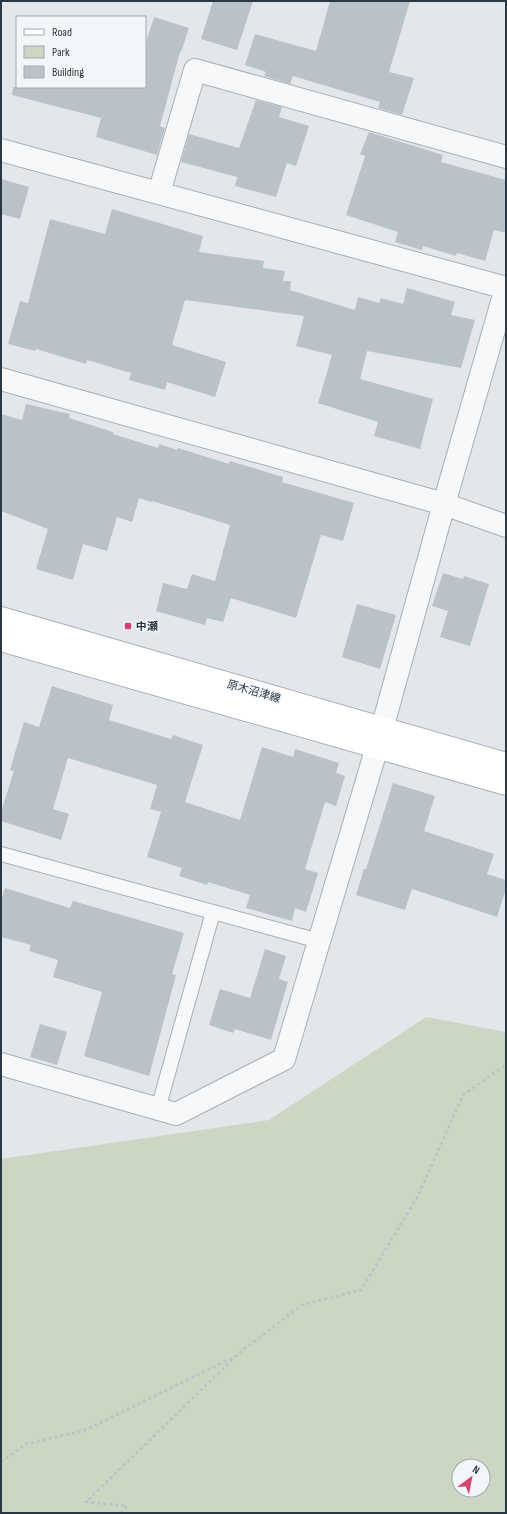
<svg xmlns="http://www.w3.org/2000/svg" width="507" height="1514" font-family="'Sofia Sans Condensed','Noto Sans JP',sans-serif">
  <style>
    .green { fill: #cbd6c3; fill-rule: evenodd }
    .building { fill: #bac2c9 }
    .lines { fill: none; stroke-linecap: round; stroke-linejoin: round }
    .lane-casing { stroke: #a8afb6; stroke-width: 16 }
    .street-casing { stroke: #a8afb6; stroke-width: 24 }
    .secondary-casing { stroke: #a8afb6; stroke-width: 24 }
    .path { stroke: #bdc2c6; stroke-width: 2.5; stroke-dasharray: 3 3; stroke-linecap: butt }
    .lane { stroke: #f6f8f9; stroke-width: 14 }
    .street { stroke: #f6f8f9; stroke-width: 22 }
    .secondary { stroke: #fff; stroke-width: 22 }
    .poi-dot { fill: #d44471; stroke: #f3f6f8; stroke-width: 1.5 }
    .labels { text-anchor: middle; stroke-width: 3; stroke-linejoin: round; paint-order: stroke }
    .poi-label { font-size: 11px; font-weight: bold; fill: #2a3844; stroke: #f3f6f8; text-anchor: start }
    .street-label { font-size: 11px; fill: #2a3844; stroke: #f3f6f8 }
  </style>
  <rect width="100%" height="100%" fill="#e3e7eb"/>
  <!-- green -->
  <path class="green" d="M 426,1017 L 506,1032 L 506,1513 L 1,1513 L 1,1159 L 269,1120 ZM 459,1466 L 483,1466 L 483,1490 L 459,1490 Z"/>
  <!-- building -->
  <path class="building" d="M 213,1 L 253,1 L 237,50 L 201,39 Z
    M 330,1 L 410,1 L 389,72 L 414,78 L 402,115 L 378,108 L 380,102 L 293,76 L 290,84 L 264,76 L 266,72 L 245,65 L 255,34 L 316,51 Z
    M 154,17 L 189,28 L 181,52 L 180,52 L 160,126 L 165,128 L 157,155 L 96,137 L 101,118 L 12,95 L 13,87 L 145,87 L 145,45 Z
    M 256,100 L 282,107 L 279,117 L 309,126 L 296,166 L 287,163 L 276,197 L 235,186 L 237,177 L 181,162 L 189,134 L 239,148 Z
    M 369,132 L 443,155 L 441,162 L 506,180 L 506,233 L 494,230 L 485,261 L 457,253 L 456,256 L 423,246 L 422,250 L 395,242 L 398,232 L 346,215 L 365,156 L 360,154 Z
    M 1,179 L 29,187 L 20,219 L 1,214 Z
    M 112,209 L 203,236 L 199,252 L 264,261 L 263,268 L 285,271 L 283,281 L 291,281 L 290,290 L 355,310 L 358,297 L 379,303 L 381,298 L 403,304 L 407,288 L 455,302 L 451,315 L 475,320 L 461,368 L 367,351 L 360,379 L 433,399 L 420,449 L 374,436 L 378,422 L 318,403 L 332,355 L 296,346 L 304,316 L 185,300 L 172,345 L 226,362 L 215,397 L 167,382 L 165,390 L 129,380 L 131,373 L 87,360 L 86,364 L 36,349 L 35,351 L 8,344 L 20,301 L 28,303 L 50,219 L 105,234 Z
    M 26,404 L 70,414 L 69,418 L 113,432 L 113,434 L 158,448 L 159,444 L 177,450 L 178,448 L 229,464 L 230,461 L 283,477 L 282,482 L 354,503 L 343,541 L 321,535 L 296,618 L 231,598 L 223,622 L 207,618 L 205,625 L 156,611 L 163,583 L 187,589 L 192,574 L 215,581 L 230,525 L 152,501 L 151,502 L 139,498 L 132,522 L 117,517 L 107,551 L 83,544 L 73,580 L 36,569 L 48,529 L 1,511 L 1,414 L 22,420 Z
    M 443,573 L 463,579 L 464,576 L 489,584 L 470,646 L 440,637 L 448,611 L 432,606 Z
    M 357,604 L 396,615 L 380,669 L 342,657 Z
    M 52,686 L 113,705 L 109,720 L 171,739 L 173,735 L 203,745 L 185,802 L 240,820 L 262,747 L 293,757 L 295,749 L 339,763 L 336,773 L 345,776 L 336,806 L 325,802 L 305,869 L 318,873 L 306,912 L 295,908 L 292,921 L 246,908 L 250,895 L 208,882 L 207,885 L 179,876 L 182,868 L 147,857 L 161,812 L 150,809 L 157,785 L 68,758 L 53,809 L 69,814 L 61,840 L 1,821 L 1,812 L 14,771 L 10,770 L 24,722 L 39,727 Z
    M 393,783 L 435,796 L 424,831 L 494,854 L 487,874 L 506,880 L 506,889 L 497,917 L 412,889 L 405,910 L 356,895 L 364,869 L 366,869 Z
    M 5,888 L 70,908 L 73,901 L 184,933 L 172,974 L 176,975 L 149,1076 L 84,1056 L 102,992 L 53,977 L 58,960 L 29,951 L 31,945 L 1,937 L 1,901 Z
    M 265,949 L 286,956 L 279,979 L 288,982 L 271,1040 L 235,1029 L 233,1033 L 209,1025 L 220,989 L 250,998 Z
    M 40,1024 L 67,1032 L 57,1065 L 30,1057 Z"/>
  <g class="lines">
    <defs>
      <path id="lane" d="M 1,854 L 319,941
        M 158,1109 L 213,912"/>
      <path id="street" d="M 1,150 L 506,288
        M 159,193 L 195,70 L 506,157
        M 1,379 L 444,504 L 506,526
        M 1,1064 L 176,1114 L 284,1059 L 377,747 L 444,504 L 506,288"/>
      <path id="secondary" d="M 1,618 L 506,764
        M 1,640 L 506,784"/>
    </defs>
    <!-- lane casing -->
    <use href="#lane" class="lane-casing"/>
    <!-- street casing -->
    <use href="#street" class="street-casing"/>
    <!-- secondary casing -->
    <use href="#secondary" class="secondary-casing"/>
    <!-- path -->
    <path class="path" d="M 1,1462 L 26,1444 L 83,1431 L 234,1357 L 302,1305 L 361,1290 L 418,1196 L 463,1095 L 503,1067 L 506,1066
      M 121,1513 L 127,1506 L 86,1502 L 233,1359"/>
    <!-- lane -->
    <use href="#lane" class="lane"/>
    <!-- street -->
    <use href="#street" class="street"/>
    <!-- secondary -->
    <use href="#secondary" class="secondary"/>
  </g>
  <!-- markers -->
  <rect class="poi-dot" x="124" y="622" width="8" height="8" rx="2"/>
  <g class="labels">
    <!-- poi labels -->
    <g class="poi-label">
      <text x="136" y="630">中瀬</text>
    </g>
    <!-- street labels -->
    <g class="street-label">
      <text transform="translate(254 691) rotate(16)" y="4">原木沼津線</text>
    </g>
  </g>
  <!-- border -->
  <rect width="507" height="1514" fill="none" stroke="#2a3844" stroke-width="4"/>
  <!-- legend -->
  <rect x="16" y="16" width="130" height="72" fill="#f3f6f8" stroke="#a3aab0"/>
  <rect x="24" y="29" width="20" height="6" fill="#ffffff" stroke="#a3aab0"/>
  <text x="52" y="36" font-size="12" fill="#2a3844">Road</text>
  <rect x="24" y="46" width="20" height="12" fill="#cbd6c3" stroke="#a3aab0"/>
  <text x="52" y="56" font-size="12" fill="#2a3844">Park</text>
  <rect x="24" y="66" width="20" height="12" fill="#bac2c9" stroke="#a3aab0"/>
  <text x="52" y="76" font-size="12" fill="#2a3844">Building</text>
  <!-- north arrow -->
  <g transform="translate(471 1478) rotate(32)"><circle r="19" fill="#f3f6f8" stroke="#a3aab0"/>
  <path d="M0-3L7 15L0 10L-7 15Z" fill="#d44471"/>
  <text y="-6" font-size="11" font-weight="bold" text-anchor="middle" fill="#2a3844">N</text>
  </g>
</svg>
